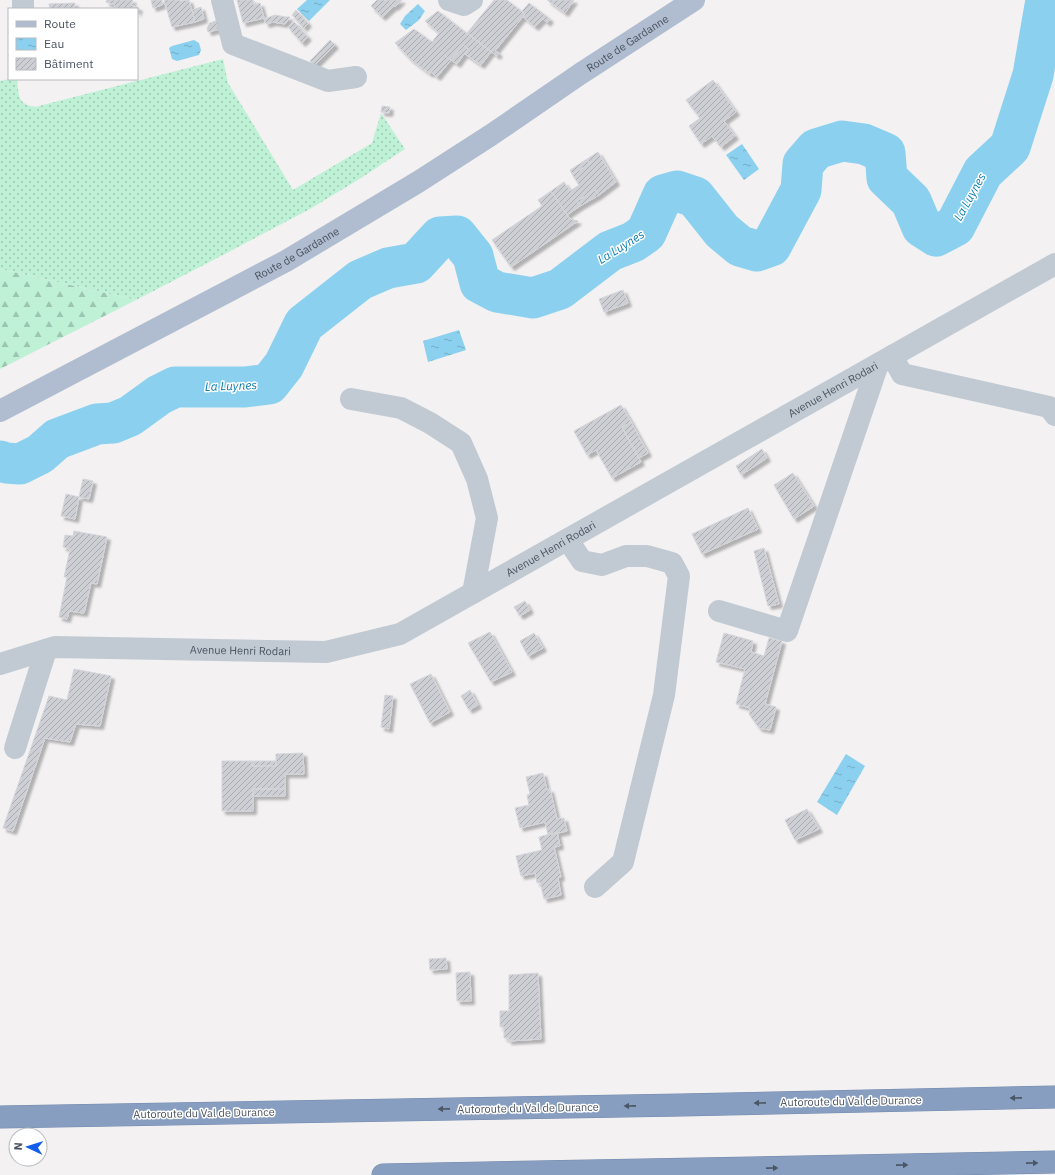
<svg xmlns="http://www.w3.org/2000/svg" width="1055" height="1175" font-family="'IBM Plex Sans',sans-serif">
  <style>
    .grass { fill: url(#grass-dots) }
    .forest { fill: url(#forest-firs) }
    .water { fill: url(#water-ripples) }
    .lines { fill: none; stroke-linecap: round; stroke-linejoin: round }
    .river { stroke: #8bd1ef; stroke-width: 41 }
    .building { fill: url(#building-hatch); stroke: #d5d6dc; filter: url(#shadow) }
    .highway-casing { stroke: #7289ad; stroke-width: 23 }
    .minor { stroke: #c1cad3; stroke-width: 22 }
    .major { stroke: #b0bdd0; stroke-width: 22 }
    .highway { stroke: #879ec1; stroke-width: 22 }
    .oneway { fill: #4b5664 }
    .labels { text-anchor: middle; stroke-width: 3; stroke-linejoin: round; paint-order: stroke }
    .street-label { font-size: 11px; fill: #48525f; stroke: #fff }
    .water-label { font-size: 12px; font-style: italic; fill: #087aab; stroke: #fff }
  </style>
  <defs>
    <pattern id="grass-dots" width="8" height="8" patternUnits="userSpaceOnUse"><rect width="8" height="8" fill="#bff1d7"/><path d="M2 2h.1M6 6h.1" fill="none" stroke="#9dc6b2" stroke-width="1.8" stroke-linecap="round"/></pattern>
    <pattern id="forest-firs" width="22" height="20" patternUnits="userSpaceOnUse"><rect width="22" height="20" fill="#bff1d7"/><path d="M5 1l3.5 6h-7zM16 11l3.5 6h-7z" fill="#9dc6b2"/></pattern>
    <pattern id="water-ripples" width="26" height="14" patternUnits="userSpaceOnUse"><rect width="26" height="14" fill="#8bd1ef"/><path d="M2 4q2-2 4 0t4 0M15 11q2-2 4 0t4 0" fill="none" stroke="#74acc5"/></pattern>
    <pattern id="building-hatch" width="6" height="6" patternUnits="userSpaceOnUse"><rect width="6" height="6" fill="#cdcfd5"/><path d="M-1 1l2-2M0 6l6-6M5 7l2-2" fill="none" stroke="#a8abb0"/></pattern>
    <filter id="shadow"><feDropShadow dx="3.5" dy="3.5" stdDeviation="1" flood-color="#0004"/></filter>
  </defs>
  <rect width="100%" height="100%" fill="#f3f1f1"/>
  <!-- grass -->
  <path class="grass" d="M 223,59 L 228,83 L 293,190 L 372,143 L 381,113 L 405,149 L 361,178 L 310,209 L 223,255 L 136,300 L 0,269 L 0,81 L 9,79 L 17,79 C 19,95 17,104 35,107 Z"/>
  <!-- forest -->
  <path class="forest" d="M 0,269 L 136,300 L 0,369 Z"/>
  <!-- water -->
  <path class="water" d="M 307,0 L 330,0 L 309,21 L 297,9 Z
    M 418,4 L 425,11 L 419,20 L 406,30 L 400,24 L 405,16 Z
    M 194,40 L 199,43 L 201,50 L 199,55 L 177,61 L 172,59 L 169,48 L 172,46 Z
    M 742,144 L 759,169 L 744,180 L 726,155 Z
    M 459,330 L 466,350 L 428,362 L 423,341 Z
    M 846,754 L 865,766 L 837,815 L 817,802 Z"/>
  <g class="lines">
    <!-- river -->
    <path class="river" d="M 0,461 L 6,463 L 20,464 L 40,454 L 57,439 L 97,424 L 113,423 L 130,416 L 159,395 L 175,387 L 245,387 L 269,384 L 284,365 L 304,324 L 360,280 L 388,268 L 416,263 L 440,237 L 457,236 L 473,256 L 480,283 L 497,292 L 533,298 L 560,289 L 610,251 L 633,242 L 646,233 L 663,195 L 677,191 L 695,197 L 722,231 L 740,246 L 757,251 L 771,246 L 801,190 L 803,164 L 816,149 L 842,141 L 864,144 L 885,153 L 887,178 L 911,201 L 922,227 L 936,236 L 955,226 L 983,172 L 1010,147 L 1033,75 L 1046,0"/>
  </g>
  <!-- building -->
  <path class="building" d="M 107,0 L 133,0 L 131,5 L 139,8 L 137,13 L 137,9 L 114,9 L 115,5 L 106,2 Z
    M 151,0 L 162,0 L 162,5 L 153,8 Z
    M 164,0 L 180,0 L 180,1 L 189,0 L 195,22 L 172,27 Z
    M 237,0 L 253,0 L 254,5 L 260,3 L 264,18 L 243,23 Z
    M 377,0 L 388,0 L 394,6 L 382,17 L 371,6 Z
    M 388,0 L 402,0 L 395,7 Z
    M 494,0 L 507,0 L 525,14 L 495,51 L 499,53 L 497,56 L 467,33 Z
    M 547,0 L 574,0 L 565,13 Z
    M 75,3 L 74,9 L 50,9 L 49,4 Z
    M 529,3 L 550,19 L 547,23 L 543,19 L 535,27 L 523,17 L 525,14 L 522,11 Z
    M 201,7 L 204,19 L 195,22 L 192,10 Z
    M 296,10 L 308,23 L 304,28 L 292,15 Z
    M 438,11 L 491,52 L 481,65 L 465,54 L 468,49 L 463,45 L 451,60 L 444,55 L 430,74 L 410,59 L 395,43 L 414,29 L 432,42 L 439,33 L 425,21 Z
    M 275,15 L 286,17 L 290,17 L 285,24 L 273,22 L 266,24 L 264,19 Z
    M 218,20 L 220,29 L 208,32 L 207,28 L 210,23 Z
    M 294,22 L 308,37 L 302,43 L 288,27 Z
    M 330,40 L 335,45 L 315,65 L 310,61 Z
    M 463,45 L 468,49 L 457,64 L 451,60 Z
    M 444,55 L 451,60 L 437,77 L 431,72 Z
    M 713,80 L 736,112 L 724,121 L 735,136 L 721,147 L 712,136 L 701,144 L 689,126 L 700,118 L 686,100 Z
    M 382,106 L 390,107 L 389,113 L 381,112 Z
    M 598,152 L 616,182 L 599,195 L 595,190 L 577,201 L 580,206 L 567,215 L 551,191 L 564,182 L 570,191 L 579,185 L 572,174 L 590,164 L 587,159 Z
    M 587,159 L 590,164 L 572,174 L 570,170 Z
    M 595,190 L 599,195 L 580,206 L 577,201 Z
    M 551,191 L 570,219 L 578,221 L 511,267 L 492,240 L 542,206 L 538,200 Z
    M 623,290 L 628,303 L 604,312 L 599,299 Z
    M 621,405 L 631,422 L 622,427 L 641,462 L 612,478 L 596,450 L 587,455 L 574,431 Z
    M 631,422 L 648,453 L 639,458 L 622,427 Z
    M 762,449 L 767,458 L 741,475 L 736,466 Z
    M 793,473 L 814,506 L 794,519 L 774,485 Z
    M 83,479 L 93,481 L 89,499 L 79,497 Z
    M 66,494 L 79,497 L 75,519 L 61,516 Z
    M 748,508 L 758,529 L 702,554 L 692,534 Z
    M 74,531 L 107,537 L 97,584 L 91,583 L 84,613 L 69,611 L 67,619 L 59,617 L 67,577 L 64,577 L 70,549 L 63,547 L 65,535 L 73,536 Z
    M 764,548 L 779,604 L 768,606 L 754,551 Z
    M 525,601 L 530,610 L 520,616 L 514,607 Z
    M 490,632 L 512,672 L 491,682 L 468,643 Z
    M 534,633 L 543,648 L 528,656 L 520,641 Z
    M 724,633 L 753,641 L 751,652 L 764,656 L 769,638 L 782,641 L 765,704 L 776,707 L 770,730 L 759,728 L 749,714 L 750,708 L 736,704 L 745,669 L 716,662 Z
    M 74,669 L 111,676 L 100,726 L 76,724 L 70,742 L 45,738 L 13,831 L 3,828 L 49,696 L 67,700 Z
    M 431,674 L 450,712 L 430,723 L 410,684 Z
    M 470,690 L 478,705 L 469,710 L 461,696 Z
    M 385,695 L 393,696 L 389,729 L 381,727 Z
    M 303,753 L 304,774 L 285,774 L 285,789 L 253,789 L 253,811 L 222,811 L 222,761 L 252,761 L 252,766 L 276,766 L 276,754 Z
    M 252,761 L 276,761 L 276,766 L 252,766 Z
    M 543,773 L 547,790 L 550,789 L 557,819 L 564,818 L 567,831 L 548,835 L 545,822 L 520,828 L 515,808 L 529,805 L 527,795 L 530,794 L 526,777 Z
    M 253,789 L 285,789 L 285,796 L 253,796 Z
    M 807,809 L 819,829 L 795,840 L 785,820 Z
    M 557,832 L 560,846 L 554,847 L 561,877 L 558,878 L 561,895 L 544,899 L 540,882 L 537,883 L 535,873 L 521,876 L 516,856 L 542,850 L 539,837 Z
    M 446,958 L 447,969 L 430,970 L 429,959 Z
    M 470,972 L 471,1001 L 457,1001 L 456,973 Z
    M 538,973 L 541,1039 L 508,1041 L 509,1038 L 504,1038 L 504,1027 L 500,1027 L 500,1011 L 509,1011 L 509,975 Z"/>
  <g class="lines">
    <defs>
      <path id="highway" d="M 0,1117 L 681,1105 L 1055,1097
        M 383,1175 L 1055,1162"/>
    </defs>
    <!-- highway casing -->
    <use href="#highway" class="highway-casing"/>
    <!-- minor -->
    <g class="minor">
      <path d="M 23,0 L 23,9"/>
      <path d="M 222,0 L 233,44 L 328,81 L 356,77"/>
      <path d="M 449,0 L 464,5 L 472,0"/>
      <path d="M 892,356 L 902,374 L 1049,407 L 1055,415"/>
      <path d="M 351,399 L 401,408 L 430,423 L 461,443 L 477,479 L 487,518 L 473,593"/>
      <path d="M 568,540 L 582,561 L 602,565 L 626,556 L 647,556 L 672,563 L 679,576 L 664,695 L 623,862 L 595,887"/>
      <path d="M 719,611 L 787,631 L 878,364"/>
      <path id="s1" d="M 0,664 L 55,647 L 326,652 L 400,634 L 1055,264"/>
      <path d="M 15,748 L 46,650"/>
    </g>
    <!-- major -->
    <path class="major" id="s2" d="M 0,411 L 286,261 L 418,182 L 491,135 L 580,74 L 694,0"/>
    <!-- highway -->
    <use href="#highway" class="highway"/>
  </g>
  <!-- one-way arrows -->
  <defs><path id="oneway-solid" d="M-6-.8H1V-3.2L6.5 0L1 3.2V.8H-6Z"/></defs>
  <g class="oneway">
    <use href="#oneway-solid" transform="translate(1016 1098) rotate(179)"/>
    <use href="#oneway-solid" transform="translate(760 1103) rotate(179)"/>
    <use href="#oneway-solid" transform="translate(630 1106) rotate(179)"/>
    <use href="#oneway-solid" transform="translate(444 1109) rotate(179)"/>
    <use href="#oneway-solid" transform="translate(1032 1163) rotate(-1)"/>
    <use href="#oneway-solid" transform="translate(902 1165) rotate(-1)"/>
    <use href="#oneway-solid" transform="translate(772 1168) rotate(-1)"/>
  </g>
  <g class="labels">
    <!-- street labels -->
    <g class="street-label">
      <text dy="4" stroke="none"><textPath href="#s2" startOffset="728">Route de Gardanne</textPath></text>
      <text dy="4" stroke="none"><textPath href="#s2" startOffset="336">Route de Gardanne</textPath></text>
      <text dy="4" stroke="none"><textPath href="#s1" startOffset="902">Avenue Henri Rodari</textPath></text>
      <text dy="4" stroke="none"><textPath href="#s1" startOffset="578">Avenue Henri Rodari</textPath></text>
      <text dy="4" stroke="none"><textPath href="#s1" startOffset="243">Avenue Henri Rodari</textPath></text>
      <text transform="translate(851 1101) rotate(-1)" y="4">Autoroute du Val de Durance</text>
      <text transform="translate(528 1108) rotate(-1)" y="4">Autoroute du Val de Durance</text>
      <text transform="translate(204 1113) rotate(-1)" y="4">Autoroute du Val de Durance</text>
    </g>
    <!-- water labels -->
    <g class="water-label">
      <text transform="translate(970 197) rotate(-61)" y="4">La Luynes</text>
      <text transform="translate(621 247) rotate(-32)" y="4">La Luynes</text>
      <text transform="translate(231 386) rotate(-2)" y="4">La Luynes</text>
    </g>
  </g>
  <!-- legend -->
  <rect x="8" y="8" width="130" height="72" fill="#ffffff" stroke="#b6babf"/>
  <rect x="16" y="21" width="20" height="6" fill="#b0bdd0" stroke="#b6babf"/>
  <text x="44" y="28" font-size="12" fill="#48525f">Route</text>
  <rect x="16" y="38" width="20" height="12" fill="url(#water-ripples)" stroke="#b6babf"/>
  <text x="44" y="48" font-size="12" fill="#48525f">Eau</text>
  <rect x="16" y="58" width="20" height="12" fill="url(#building-hatch)" stroke="#b6babf"/>
  <text x="44" y="68" font-size="12" fill="#48525f">Bâtiment</text>
  <!-- north arrow -->
  <g transform="translate(28 1147) rotate(274)"><circle r="19" fill="#ffffff" stroke="#b6babf"/>
  <path d="M0-3L7 15L0 10L-7 15Z" fill="#135deb"/>
  <text y="-6" font-size="11" font-weight="bold" text-anchor="middle" fill="#48525f">N</text>
  </g>
</svg>
